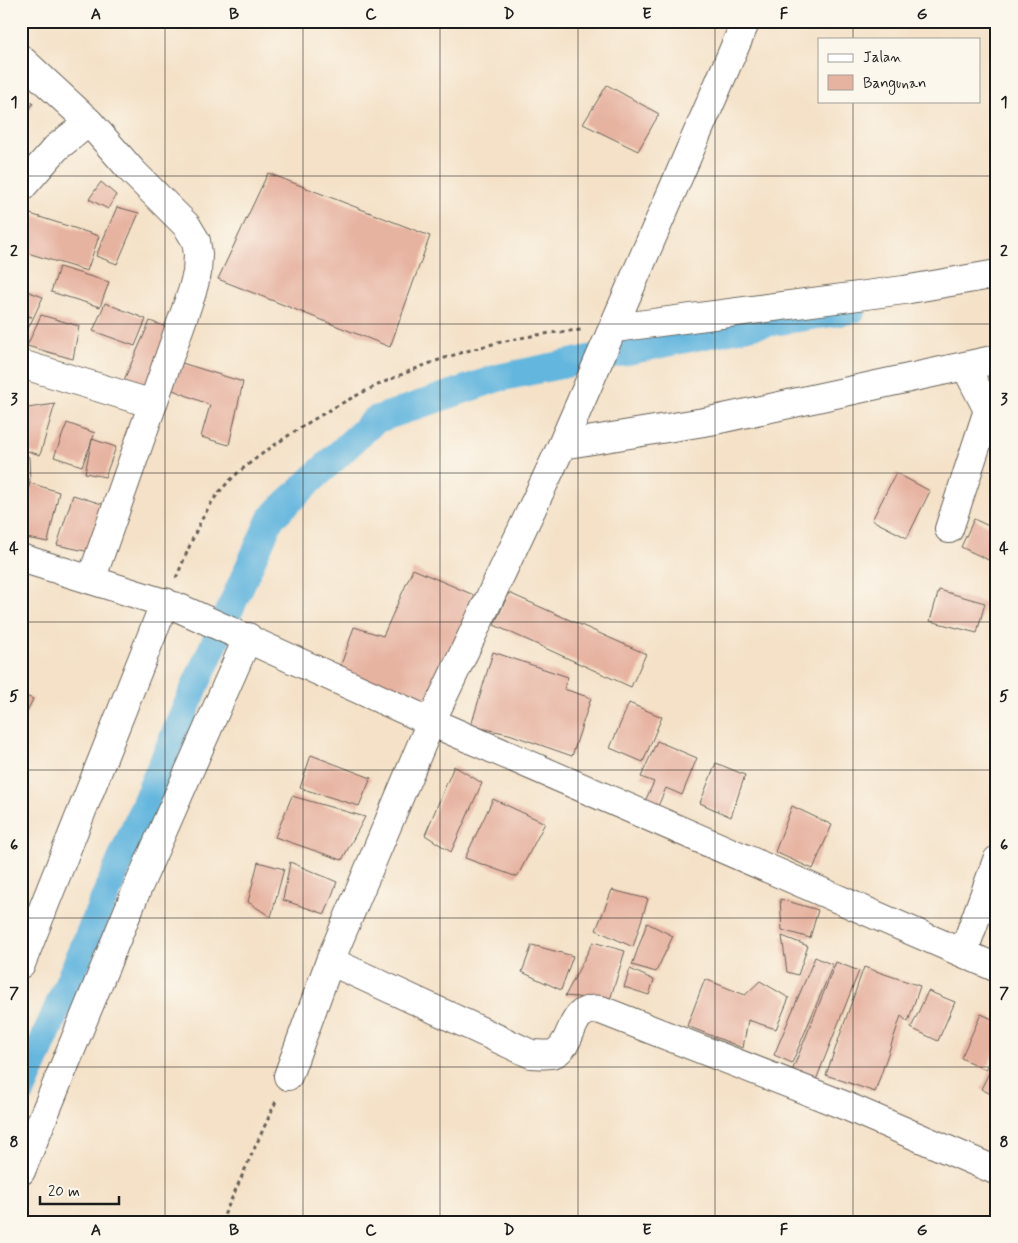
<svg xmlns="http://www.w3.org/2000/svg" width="1018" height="1243" font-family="Mynerve,sans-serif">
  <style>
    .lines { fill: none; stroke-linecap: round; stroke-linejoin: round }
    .canal { stroke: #63b6de; stroke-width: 28 }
    .building { fill: #e7b3a1 }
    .minor-casing { stroke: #686158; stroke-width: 30 }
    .path { stroke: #686158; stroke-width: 3; stroke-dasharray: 4 4; stroke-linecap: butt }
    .minor { stroke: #fff; stroke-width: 28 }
    .grid { fill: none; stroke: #1c1c1c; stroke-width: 1; stroke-opacity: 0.55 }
    .neatline { fill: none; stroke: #1c1c1c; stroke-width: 2 }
    .grid-label { font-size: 16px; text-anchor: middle; font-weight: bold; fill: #1c1c1c }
  </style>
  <rect width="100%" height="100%" fill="#fbf7ec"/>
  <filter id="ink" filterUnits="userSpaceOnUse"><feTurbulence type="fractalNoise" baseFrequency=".02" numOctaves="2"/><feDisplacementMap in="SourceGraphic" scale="10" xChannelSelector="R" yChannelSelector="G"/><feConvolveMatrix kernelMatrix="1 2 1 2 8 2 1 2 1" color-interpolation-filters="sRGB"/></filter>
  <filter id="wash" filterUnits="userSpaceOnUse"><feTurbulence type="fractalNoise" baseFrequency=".0096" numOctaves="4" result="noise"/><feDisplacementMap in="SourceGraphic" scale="20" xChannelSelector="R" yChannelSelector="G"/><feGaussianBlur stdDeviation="1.12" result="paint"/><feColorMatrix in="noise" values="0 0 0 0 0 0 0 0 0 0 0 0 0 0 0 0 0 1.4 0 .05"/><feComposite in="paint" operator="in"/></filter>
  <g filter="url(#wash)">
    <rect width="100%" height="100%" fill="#f4e1c7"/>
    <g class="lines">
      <!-- canal -->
      <path class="canal" d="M 21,1093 L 197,682 L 271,518 L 375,420 L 498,378 L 753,325 L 852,310"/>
    </g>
    <g id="blocks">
      <!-- building -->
      <path class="building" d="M 607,85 L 659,114 L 638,151 L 583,124 Z
        M 21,96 L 33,103 L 21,127 Z
        M 268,173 L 430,236 L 390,347 L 218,279 Z
        M 101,182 L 116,195 L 108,209 L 89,199 Z
        M 117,207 L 139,213 L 117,264 L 96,256 Z
        M 24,212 L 99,236 L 87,271 L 21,251 L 21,218 Z
        M 59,267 L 109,282 L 100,307 L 51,292 Z
        M 21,289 L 43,297 L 21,344 L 21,315 L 32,317 L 21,314 Z
        M 105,303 L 146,319 L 135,346 L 93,331 Z
        M 41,315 L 79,326 L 73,359 L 27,346 Z
        M 150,321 L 172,329 L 146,390 L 124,380 Z
        M 182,363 L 243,382 L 229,445 L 201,437 L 210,405 L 173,390 Z
        M 55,404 L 40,455 L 21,449 L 21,409 Z
        M 67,423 L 95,433 L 82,466 L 54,457 Z
        M 92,439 L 116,447 L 105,477 L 85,473 Z
        M 21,452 L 29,457 L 30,483 L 21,479 Z
        M 896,473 L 930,491 L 907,538 L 872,520 Z
        M 30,483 L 59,492 L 48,542 L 21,537 L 21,511 Z
        M 73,495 L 105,505 L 90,552 L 57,545 Z
        M 974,519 L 997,530 L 997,564 L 961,547 Z
        M 413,569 L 476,596 L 426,711 L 339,671 L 354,627 L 383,636 Z
        M 939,590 L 985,603 L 977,633 L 930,621 Z
        M 509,593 L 646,654 L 631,687 L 494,625 Z
        M 493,652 L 568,677 L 564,689 L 591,698 L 572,756 L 509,734 L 471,726 Z
        M 21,694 L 33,699 L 21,724 Z
        M 629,703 L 662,717 L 643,762 L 610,748 Z
        M 657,741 L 697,758 L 682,795 L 666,788 L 658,806 L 645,801 L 654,782 L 641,777 Z
        M 311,755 L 371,778 L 359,806 L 300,788 Z
        M 716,763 L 745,775 L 731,817 L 700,803 Z
        M 454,766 L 482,783 L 451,852 L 425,835 Z
        M 292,796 L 365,817 L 342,860 L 275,837 Z
        M 493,799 L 545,823 L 517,877 L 465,858 Z
        M 792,806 L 832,825 L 813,869 L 775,852 Z
        M 258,862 L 284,869 L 271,917 L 248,902 Z
        M 290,862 L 337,882 L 325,914 L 283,900 Z
        M 612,890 L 648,899 L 633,947 L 596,930 Z
        M 780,899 L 818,910 L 810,938 L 782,930 Z
        M 647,923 L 673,936 L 656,972 L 632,965 Z
        M 782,936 L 808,946 L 798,975 L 787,972 Z
        M 593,942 L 625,951 L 610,1000 L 565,996 Z
        M 532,945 L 573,956 L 561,990 L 522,972 Z
        M 815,957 L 833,965 L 792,1063 L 774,1055 Z
        M 836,962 L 859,971 L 816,1080 L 792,1071 Z
        M 864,967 L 920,986 L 908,1022 L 901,1016 L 875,1092 L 826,1075 Z
        M 630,969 L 654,980 L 649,995 L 624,987 Z
        M 705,979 L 745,995 L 760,981 L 789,998 L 776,1029 L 748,1020 L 743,1048 L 687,1026 Z
        M 928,991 L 955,1002 L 938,1041 L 911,1028 Z
        M 981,1014 L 997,1021 L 997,1046 L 986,1070 L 961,1058 Z
        M 997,1057 L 997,1097 L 981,1089 Z"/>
    </g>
  </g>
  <g filter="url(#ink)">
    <use href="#blocks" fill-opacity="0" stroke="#686158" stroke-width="1"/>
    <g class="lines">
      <defs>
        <path id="minor" d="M 21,59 L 89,122 L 132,171 L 187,226 L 196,241 L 198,254 L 197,273 L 192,292 L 91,580
          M 21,188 L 56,148 L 89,122
          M 615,328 L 904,290 L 997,274
          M 21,364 L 153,404
          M 969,365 L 971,377 L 988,410
          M 562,445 L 710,421 L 997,359
          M 949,529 L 988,410 L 997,406
          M 21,558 L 177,607 L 431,722 L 997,968
          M 963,953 L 997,860
          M 330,961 L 531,1054 C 538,1054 548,1056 555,1053 C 576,1042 567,1005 601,1010 L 846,1106 L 997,1171
          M 21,964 L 165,602
          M 288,1076 L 330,961 L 431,722 L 562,445 L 746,21
          M 21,1171 L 135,894 L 248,637"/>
      </defs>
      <!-- minor casing -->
      <use href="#minor" class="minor-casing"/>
      <!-- path -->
      <path class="path" d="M 176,578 C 189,549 200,515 221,490 C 237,471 259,456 279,442 C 367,381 475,337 582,330
        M 221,1222 L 277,1099"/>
      <!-- minor -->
      <use href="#minor" class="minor"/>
    </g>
  </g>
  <!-- grid -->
  <path class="grid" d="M 165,21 L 165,1222M 303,21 L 303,1222M 440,21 L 440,1222M 578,21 L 578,1222M 715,21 L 715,1222M 853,21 L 853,39M 853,101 L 853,1222M 21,176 L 997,176M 21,324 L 997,324M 21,473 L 997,473M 21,622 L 997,622M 21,770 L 997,770M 21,918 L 997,918M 21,1067 L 997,1067"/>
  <!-- margin -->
  <rect width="1018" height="1243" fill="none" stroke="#fbf7ec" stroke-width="55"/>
  <!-- legend -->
  <rect x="818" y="38" width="162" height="65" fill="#fbf7ec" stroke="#a29f99"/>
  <rect x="828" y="54" width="25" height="8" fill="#ffffff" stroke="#a29f99"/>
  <text x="863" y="62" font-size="15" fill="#1c1c1c">Jalan</text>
  <rect x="828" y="75" width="25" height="15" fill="#e7b3a1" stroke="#a29f99"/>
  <text x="863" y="88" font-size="15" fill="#1c1c1c">Bangunan</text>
  <!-- scale -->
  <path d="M40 1196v8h79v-8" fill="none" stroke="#1c1c1c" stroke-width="2.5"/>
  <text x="48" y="1196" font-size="15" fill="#1c1c1c" stroke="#fbf7ec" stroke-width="4" paint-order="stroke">20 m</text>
  <rect x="28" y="28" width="962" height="1188" class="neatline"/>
  <g class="grid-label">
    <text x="96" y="19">A</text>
    <text x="234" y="19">B</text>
    <text x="371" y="19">C</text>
    <text x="509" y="19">D</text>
    <text x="647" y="19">E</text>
    <text x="784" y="19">F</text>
    <text x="922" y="19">G</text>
    <text x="14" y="107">1</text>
    <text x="1004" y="107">1</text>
    <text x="14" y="256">2</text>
    <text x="1004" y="256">2</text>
    <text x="14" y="404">3</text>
    <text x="1004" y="404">3</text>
    <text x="14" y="553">4</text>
    <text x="1004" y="553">4</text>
    <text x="14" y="701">5</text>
    <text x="1004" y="701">5</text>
    <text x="14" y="850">6</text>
    <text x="1004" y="850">6</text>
    <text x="14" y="998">7</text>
    <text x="1004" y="998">7</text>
    <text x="14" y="1147">8</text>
    <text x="1004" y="1147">8</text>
    <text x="96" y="1235">A</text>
    <text x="234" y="1235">B</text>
    <text x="371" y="1235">C</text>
    <text x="509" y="1235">D</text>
    <text x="647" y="1235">E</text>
    <text x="784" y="1235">F</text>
    <text x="922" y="1235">G</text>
  </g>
</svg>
